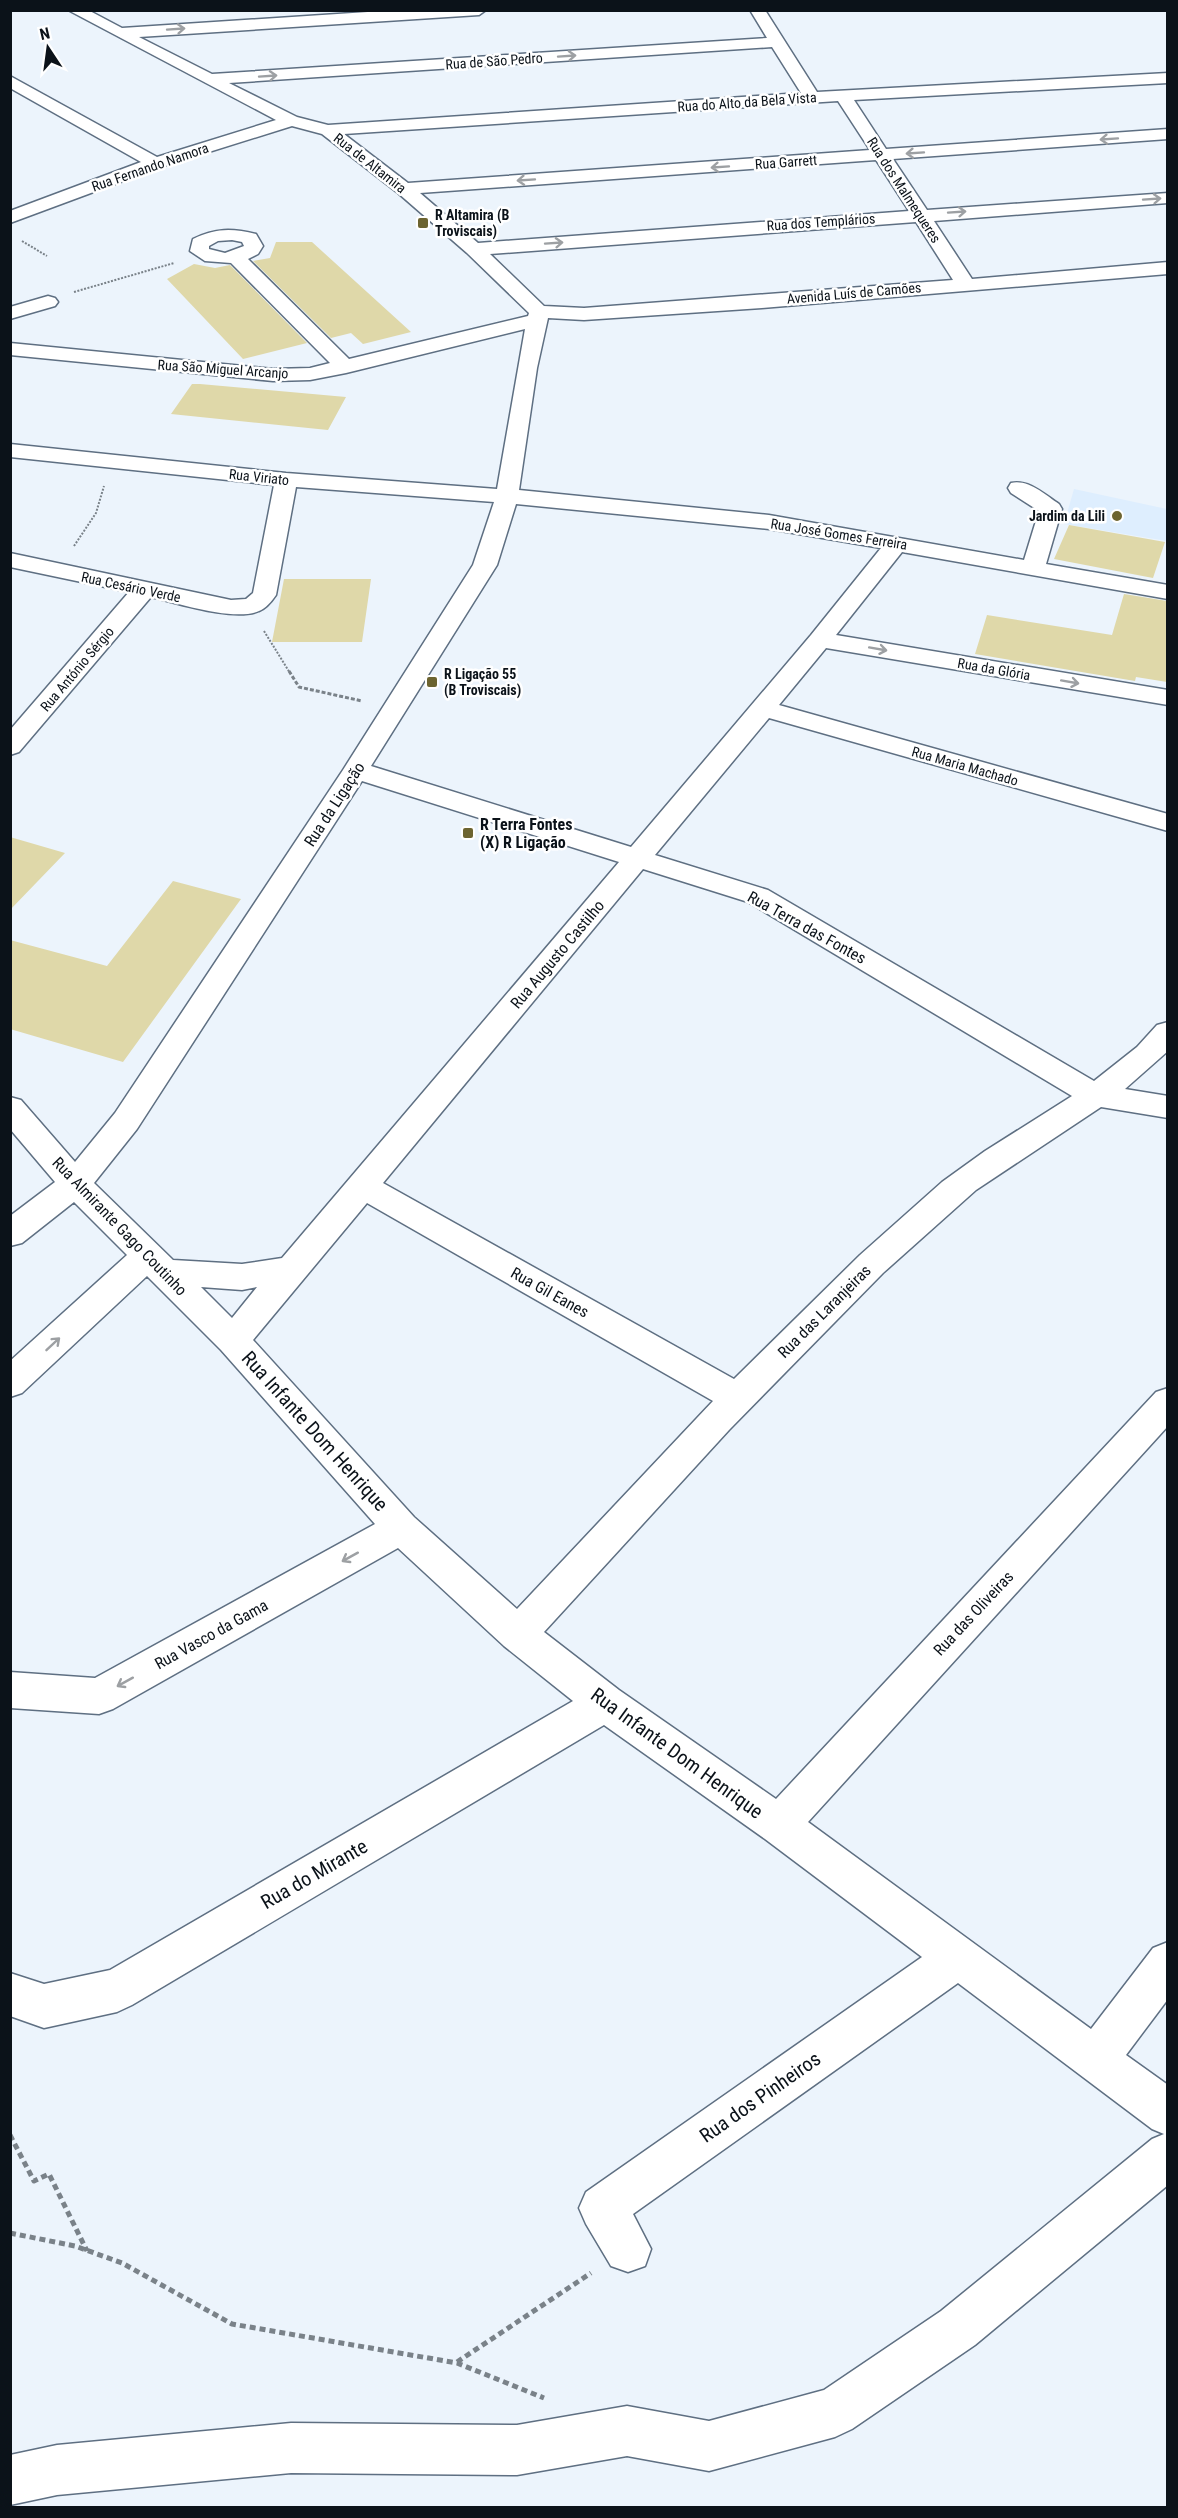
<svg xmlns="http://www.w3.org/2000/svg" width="1178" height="2518" font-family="'Roboto Condensed',sans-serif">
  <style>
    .built { fill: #deeefe }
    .building { fill: #dfd8a9 }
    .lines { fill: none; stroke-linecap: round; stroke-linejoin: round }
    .minor-casing { stroke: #5e6f82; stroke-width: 3 }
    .path-far2 { stroke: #7a8289; stroke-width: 2; stroke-dasharray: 2 1.5; stroke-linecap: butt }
    .path-far1 { stroke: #7a8289; stroke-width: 3; stroke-dasharray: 4 2; stroke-linecap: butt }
    .path { stroke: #7a8289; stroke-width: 5; stroke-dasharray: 6 4; stroke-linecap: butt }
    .minor { fill: #fff; fill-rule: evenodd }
    .oneway { stroke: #9da0a3 }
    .poi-dot { fill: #6c6430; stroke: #fff; stroke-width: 2 }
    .labels { text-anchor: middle; stroke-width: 5; stroke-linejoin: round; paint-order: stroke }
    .far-street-label { font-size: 14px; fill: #0b1219; stroke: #fff }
    .far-poi-label { font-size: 14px; font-weight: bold; fill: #0b1219; stroke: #fff; text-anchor: start }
    .street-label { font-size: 16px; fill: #0b1219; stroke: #fff }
    .poi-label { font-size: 16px; font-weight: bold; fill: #0b1219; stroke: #fff; text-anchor: start }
    .near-street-label { font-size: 20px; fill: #0b1219; stroke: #fff }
  </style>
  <rect width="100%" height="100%" fill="#ecf4fc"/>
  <!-- built -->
  <path class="built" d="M 1074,489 L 1167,509 L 1167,541 L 1064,524 Z"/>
  <!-- building -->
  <path class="building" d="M 276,242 L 312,242 L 411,332 L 363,344 L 351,333 L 331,338 L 253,261 L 270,258 Z
    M 194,264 L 215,268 L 230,265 L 307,343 L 243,359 L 167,279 Z
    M 192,384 L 200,384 L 346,397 L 328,430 L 171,414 Z
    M 1069,525 L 1165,542 L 1153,578 L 1054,559 Z
    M 284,579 L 371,579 L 362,642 L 272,642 Z
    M 1124,594 L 1167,601 L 1167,682 L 1136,677 L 1135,681 L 975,654 L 987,615 L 1112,635 Z
    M 10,837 L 65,853 L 10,910 Z
    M 173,881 L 241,899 L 123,1062 L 10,1029 L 10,940 L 107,966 Z"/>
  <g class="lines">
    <defs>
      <path id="minor" d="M 68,10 L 88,10 L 122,28 L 398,10 L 486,10 L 479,15 L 139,37 L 212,74 L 767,38 L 750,10 L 765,10 L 817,92 L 1168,73 L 1168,83 L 854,100 L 886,149 L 1168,129 L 1168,139 L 893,159 L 927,210 L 1168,193 L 1168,203 L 934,221 L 972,279 L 1168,262 L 1168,274 L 762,308 L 584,320 L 548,318 L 537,368 L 519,490 L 769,515 L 1024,560 L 1039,511 L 1011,493 L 1008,488 L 1011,483 C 1029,479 1045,495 1059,504 L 1062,509 L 1046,564 L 1168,585 L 1168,599 L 902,552 L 836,635 L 1168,690 L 1168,705 L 826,648 L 779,705 L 1168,814 L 1168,831 L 769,718 L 655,855 L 768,890 L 1094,1081 L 1137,1047 L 1157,1025 L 1168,1022 L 1168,1051 L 1125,1089 L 1168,1096 L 1168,1118 L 1101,1107 L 976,1190 L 883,1273 L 729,1430 L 544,1632 L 619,1690 L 776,1799 L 1156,1392 L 1168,1388 L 1168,1426 L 808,1822 L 1091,2029 L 1153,1948 L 1168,1942 L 1168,1999 L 1126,2055 L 1168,2085 L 1168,2185 L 975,2345 L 852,2429 L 835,2437 L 709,2471 L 627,2456 L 517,2475 L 291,2473 L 57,2495 L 10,2505 L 10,2455 L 57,2445 L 291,2423 L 517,2425 L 627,2406 L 709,2421 L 824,2390 L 941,2311 L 1152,2139 L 1164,2134 L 1152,2129 L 958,1983 L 633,2214 L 651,2249 L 645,2266 L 628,2272 L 611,2266 L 586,2224 L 579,2208 L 586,2192 L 922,1957 L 765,1839 L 604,1725 L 132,2005 L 117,2012 L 44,2028 L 10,2016 L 10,1973 L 44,1984 L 110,1970 L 573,1701 L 504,1646 L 398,1548 L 113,1709 L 99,1714 L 10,1708 L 10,1672 L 95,1678 L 375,1524 L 221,1350 L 147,1276 L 22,1393 L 10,1397 L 10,1361 L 127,1255 L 74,1202 L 22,1243 L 10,1246 L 10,1216 L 55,1182 L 10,1129 L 10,1097 L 21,1100 L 75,1162 L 115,1113 L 343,770 L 473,565 L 494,502 L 296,487 L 276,595 C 272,601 265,609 259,611 C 234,622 177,603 151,597 L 19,752 L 10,755 L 10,730 L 129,592 L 10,567 L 10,553 L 231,600 L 246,599 L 253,593 L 274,485 L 10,457 L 10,444 L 286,473 L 497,489 L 525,329 L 346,373 L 310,380 L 273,381 L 10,355 L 10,343 L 273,369 L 310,368 L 330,363 L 231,263 L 205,261 L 190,251 L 193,239 C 215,228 232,228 256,234 L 263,246 L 258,254 L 248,259 L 349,359 L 528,316 L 529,313 L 467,253 L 398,193 L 322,134 L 292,126 L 161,167 L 10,223 L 10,211 L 141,162 L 10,88 L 10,76 L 157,157 L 276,120 ZM 772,47 L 801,93 L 328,125 L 297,117 L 229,83 ZM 838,101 L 870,150 L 408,183 L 344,134 ZM 876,160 L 909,211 L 478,243 L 420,193 ZM 916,222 L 953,280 L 584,308 L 544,306 L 490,254 ZM 232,240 L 242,242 L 244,246 L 225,253 L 209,249 L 209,246 L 218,241 ZM 516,504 L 769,529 L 881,548 L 811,635 L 631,847 L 371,766 L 497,565 ZM 362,781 L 619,862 L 282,1258 L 242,1264 L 173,1260 L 94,1183 L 137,1129 ZM 643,869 L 748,902 L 1072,1096 L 985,1151 L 942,1182 L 860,1255 L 734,1379 L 383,1183 ZM 367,1203 L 713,1401 L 517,1609 L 414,1517 L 253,1340 ZM 201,1287 L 242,1290 L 257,1287 L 232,1318 Z
        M 48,296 L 55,298 L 58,302 L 55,306 L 10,319 L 10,307 Z"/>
    </defs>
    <!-- minor casing -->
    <use href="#minor" class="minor-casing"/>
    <!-- path-far2 -->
    <path class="path-far2" d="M 22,241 L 47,256
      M 74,292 L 174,263
      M 74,546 L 96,513 L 104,486
      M 264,631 L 290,673"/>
    <!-- path-far1 -->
    <path class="path-far1" d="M 289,671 L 299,687 L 362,701"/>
    <!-- path -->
    <path class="path" d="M 10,2135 L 34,2181 L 49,2174 L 87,2251
      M 10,2233 L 75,2246 L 122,2263 L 232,2324 L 457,2363 L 544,2398
      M 457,2362 L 591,2273"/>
    <!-- minor -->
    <use href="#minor" class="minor"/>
  </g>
  <!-- one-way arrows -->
  <defs><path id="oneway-shaft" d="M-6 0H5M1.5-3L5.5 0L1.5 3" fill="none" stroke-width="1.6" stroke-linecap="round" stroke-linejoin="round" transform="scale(1.5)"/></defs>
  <g class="oneway">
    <use href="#oneway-shaft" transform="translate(176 29) rotate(-4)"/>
    <use href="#oneway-shaft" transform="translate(567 56) rotate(-4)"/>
    <use href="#oneway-shaft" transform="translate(268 76) rotate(-4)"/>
    <use href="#oneway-shaft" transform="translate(1109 139) rotate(176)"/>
    <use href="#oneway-shaft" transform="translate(915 153) rotate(176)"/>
    <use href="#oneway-shaft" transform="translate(720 167) rotate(176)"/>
    <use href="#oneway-shaft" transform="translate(526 180) rotate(176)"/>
    <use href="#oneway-shaft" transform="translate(1152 199) rotate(-4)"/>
    <use href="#oneway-shaft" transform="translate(957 212) rotate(-4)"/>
    <use href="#oneway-shaft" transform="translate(554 243) rotate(-4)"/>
    <use href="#oneway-shaft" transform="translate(878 649) rotate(10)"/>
    <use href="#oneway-shaft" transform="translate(1070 682) rotate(10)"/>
    <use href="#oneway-shaft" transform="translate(53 1344) rotate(-43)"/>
    <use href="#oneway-shaft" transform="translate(350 1557) rotate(151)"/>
    <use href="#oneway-shaft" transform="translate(125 1682) rotate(151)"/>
  </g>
  <!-- markers -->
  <g class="poi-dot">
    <rect x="417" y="217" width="12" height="12" rx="3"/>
    <circle cx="1117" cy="516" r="6"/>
    <rect x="426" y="676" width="12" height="12" rx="3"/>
    <rect x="462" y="827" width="12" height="12" rx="3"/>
  </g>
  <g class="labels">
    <!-- far-street labels -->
    <g class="far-street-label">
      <text transform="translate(494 61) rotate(-4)" y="5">Rua de São Pedro</text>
      <text transform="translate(747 102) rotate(-4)" y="5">Rua do Alto da Bela Vista</text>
      <text transform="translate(786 162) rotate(-4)" y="5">Rua Garrett</text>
      <text transform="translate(370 163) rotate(38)" y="5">Rua de Altamira</text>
      <text transform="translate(150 167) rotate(-19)" y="5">Rua Fernando Namora</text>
      <text transform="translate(904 190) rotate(57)" y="5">Rua dos Malmequeres</text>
      <text transform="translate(821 222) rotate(-4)" y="5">Rua dos Templários</text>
      <text transform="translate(854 293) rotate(-5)" y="5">Avenida Luís de Camões</text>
      <text transform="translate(223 369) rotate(4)" y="5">Rua São Miguel Arcanjo</text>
      <text transform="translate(259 477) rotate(6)" y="5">Rua Viriato</text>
      <text transform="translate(839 534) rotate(9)" y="5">Rua José Gomes Ferreira</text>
      <text transform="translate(131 587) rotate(12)" y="5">Rua Cesário Verde</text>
      <text transform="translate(77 669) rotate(-50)" y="5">Rua António Sérgio</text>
      <text transform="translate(994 669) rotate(10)" y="5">Rua da Glória</text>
      <text transform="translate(965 766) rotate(16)" y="5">Rua Maria Machado</text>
    </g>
    <!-- far-poi labels -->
    <g class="far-poi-label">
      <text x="435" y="220">R Altamira (B<tspan x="435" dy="16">Troviscais)</tspan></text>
      <text x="1105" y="521" text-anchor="end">Jardim da Lili</text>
      <text x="444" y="679">R Ligação 55<tspan x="444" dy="16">(B Troviscais)</tspan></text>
    </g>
    <!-- street labels -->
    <g class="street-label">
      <text transform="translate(334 804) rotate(-57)" y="6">Rua da Ligação</text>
      <text transform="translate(807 927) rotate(29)" y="6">Rua Terra das Fontes</text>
      <text transform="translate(557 954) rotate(-50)" y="6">Rua Augusto Castilho</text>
      <text transform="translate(120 1226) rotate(46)" y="6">Rua Almirante Gago Coutinho</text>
      <text transform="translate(550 1292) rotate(29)" y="6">Rua Gil Eanes</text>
      <text transform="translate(824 1311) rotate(-45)" y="6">Rua das Laranjeiras</text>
      <text transform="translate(973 1613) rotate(-47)" y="6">Rua das Oliveiras</text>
      <text transform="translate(211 1634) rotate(-29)" y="6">Rua Vasco da Gama</text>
    </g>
    <!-- poi labels -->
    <g class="poi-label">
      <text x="480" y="830">R Terra Fontes<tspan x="480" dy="18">(X) R Ligação</tspan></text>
    </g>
    <!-- near-street labels -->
    <g class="near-street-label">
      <text transform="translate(315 1431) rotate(48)" y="7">Rua Infante Dom Henrique</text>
      <text transform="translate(677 1753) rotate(36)" y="7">Rua Infante Dom Henrique</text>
      <text transform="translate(314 1874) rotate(-30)" y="7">Rua do Mirante</text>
      <text transform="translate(760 2097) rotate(-35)" y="7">Rua dos Pinheiros</text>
    </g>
  </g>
  <!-- border -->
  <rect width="1178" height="2518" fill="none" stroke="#0b1219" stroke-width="24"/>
  <!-- north arrow -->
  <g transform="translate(48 48) rotate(347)" stroke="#ffffff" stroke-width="4.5" paint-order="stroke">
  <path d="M0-4.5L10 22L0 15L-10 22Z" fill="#0b1219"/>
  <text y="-9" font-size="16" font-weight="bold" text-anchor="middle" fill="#0b1219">N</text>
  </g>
</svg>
